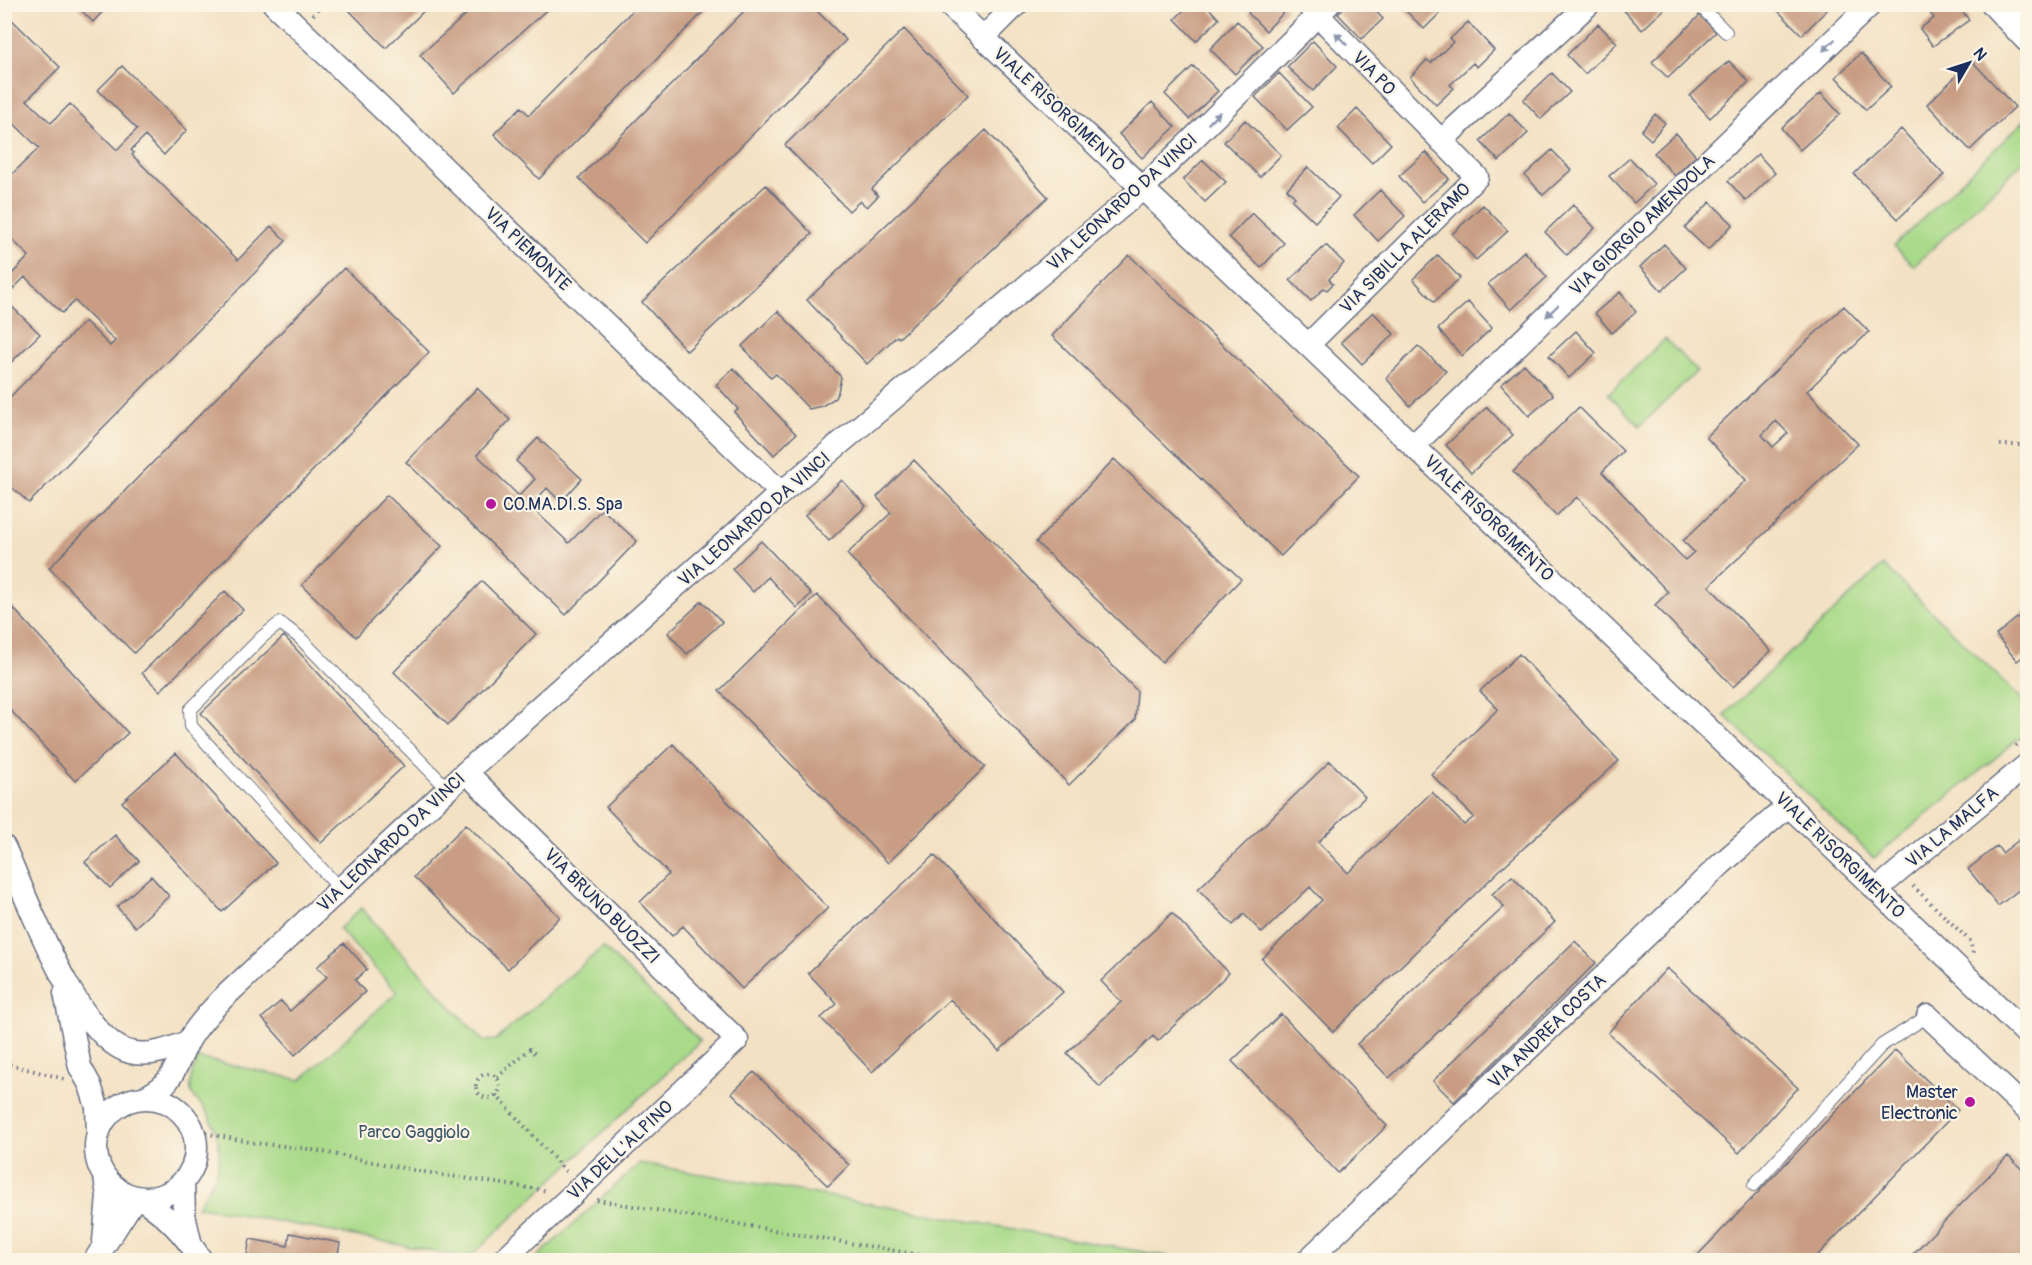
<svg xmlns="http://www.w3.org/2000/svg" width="2032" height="1265" font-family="Pangolin,sans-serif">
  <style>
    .green { fill: #a9da89; stroke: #628474; stroke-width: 1.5 }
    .building { fill: #c89d83; fill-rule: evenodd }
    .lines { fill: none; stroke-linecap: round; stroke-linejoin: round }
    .service-casing { stroke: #676d81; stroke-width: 14 }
    .minor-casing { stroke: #676d81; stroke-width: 25 }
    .tertiary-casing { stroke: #676d81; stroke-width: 31 }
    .path { stroke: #676d81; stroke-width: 4; stroke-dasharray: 1.5 4.5; stroke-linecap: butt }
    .service { stroke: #fff; stroke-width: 12 }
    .minor { stroke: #fff; stroke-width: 22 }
    .tertiary { stroke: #fff; stroke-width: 28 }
    .oneway { fill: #8d97ae }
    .poi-dot { fill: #b5179e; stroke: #fcf5e5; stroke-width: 2 }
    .labels { text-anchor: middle; stroke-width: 4.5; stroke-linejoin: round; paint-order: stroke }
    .street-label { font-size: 18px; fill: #1b2f5e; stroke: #fcf5e5 }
    .poi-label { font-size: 18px; fill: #1b2f5e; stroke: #fcf5e5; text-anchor: start }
    .park-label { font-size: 18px; fill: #3e5a69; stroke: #fcf5e5 }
  </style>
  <rect width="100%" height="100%" fill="#fcf5e5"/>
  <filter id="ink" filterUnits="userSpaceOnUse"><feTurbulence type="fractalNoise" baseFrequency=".0167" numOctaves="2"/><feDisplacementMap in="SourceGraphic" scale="12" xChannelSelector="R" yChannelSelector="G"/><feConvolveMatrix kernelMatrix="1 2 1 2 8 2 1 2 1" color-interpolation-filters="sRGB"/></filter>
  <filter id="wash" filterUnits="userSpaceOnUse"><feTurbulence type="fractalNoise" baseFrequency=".008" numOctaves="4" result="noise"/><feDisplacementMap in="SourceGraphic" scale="24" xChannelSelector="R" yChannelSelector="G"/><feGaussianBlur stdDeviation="1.35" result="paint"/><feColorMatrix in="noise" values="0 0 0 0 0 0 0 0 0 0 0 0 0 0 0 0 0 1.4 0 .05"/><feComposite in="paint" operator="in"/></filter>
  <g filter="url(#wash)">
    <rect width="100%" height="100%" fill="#f3e1c3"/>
    <!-- green -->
    <path class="green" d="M 2027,118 L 2027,158 L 1914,266 L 1894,246 Z
      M 1665,339 L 1697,371 L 1640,426 L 1608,394 Z
      M 1883,565 L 2027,704 L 2028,731 L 1874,858 L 1724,715 Z
      M 361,908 L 483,1041 L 496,1040 L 603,947 L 700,1041 L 469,1258 L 212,1209 L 197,1207 C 205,1193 217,1178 219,1161 C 221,1143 215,1123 204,1108 C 199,1102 192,1098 191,1090 C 189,1078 194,1069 198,1058 L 301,1080 L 397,992 L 339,929 Z
      M 640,1163 L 1189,1260 L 534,1260 Z"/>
    <g id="blocks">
      <!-- building -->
      <path class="building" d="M 75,4 L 110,4 L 93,22 Z
        M 478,4 L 553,4 L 454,93 L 420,55 Z
        M 639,4 L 711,4 L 539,179 L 494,134 L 521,107 L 529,115 Z
        M 751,4 L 810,4 L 846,40 L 645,243 L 579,178 Z
        M 1190,4 L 1205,4 L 1219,19 L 1196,41 L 1175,19 Z
        M 1257,4 L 1283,4 L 1287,9 L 1266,31 L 1248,13 Z
        M 1347,4 L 1369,4 L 1383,19 L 1362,39 L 1338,14 Z
        M 1399,4 L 1449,4 L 1424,29 Z
        M 1618,4 L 1670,4 L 1642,30 Z
        M 1785,4 L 1828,4 L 1830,7 L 1802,35 L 1778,11 Z
        M 1923,4 L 1957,4 L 1969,20 L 1933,46 L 1920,29 L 1934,18 Z
        M 347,5 L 430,5 L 386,48 L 345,6 Z
        M 4,12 L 60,67 L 27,100 L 51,123 L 70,104 L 117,150 L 137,129 L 98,90 L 122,66 L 187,130 L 164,155 L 145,136 L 131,150 L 134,153 L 132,155 L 238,260 L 271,226 L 286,241 L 29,503 L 4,480 L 4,403 L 85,321 L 110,346 L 115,341 L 75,301 L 62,313 L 25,277 L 4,298 L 4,265 L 13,273 L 29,256 L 4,232 L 4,182 L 39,148 L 8,118 L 4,121 Z
        M 1700,15 L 1716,32 L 1668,78 L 1652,62 Z
        M 1237,21 L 1263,46 L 1235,74 L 1210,49 Z
        M 1468,22 L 1494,50 L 1477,67 L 1473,63 L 1450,85 L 1454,88 L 1436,105 L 1410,77 L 1427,60 L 1431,63 L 1453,42 L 1450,39 Z
        M 1598,24 L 1617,43 L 1585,74 L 1567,55 Z
        M 904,29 L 968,95 L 872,189 L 878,196 L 867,207 L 860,201 L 849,211 L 785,145 Z
        M 1313,41 L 1337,66 L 1313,91 L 1287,67 Z
        M 1861,53 L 1891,87 L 1866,110 L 1836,77 Z
        M 1729,61 L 1749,82 L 1710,118 L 1690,96 Z
        M 1972,61 L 2015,107 L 1970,150 L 1927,104 Z
        M 1193,66 L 1218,91 L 1189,119 L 1165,94 Z
        M 1279,73 L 1312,107 L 1287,130 L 1255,97 Z
        M 1552,73 L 1570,92 L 1541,119 L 1523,100 Z
        M 1821,93 L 1840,114 L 1800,150 L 1781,128 Z
        M 1152,102 L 1175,127 L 1142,158 L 1119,134 Z
        M 1357,109 L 1391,144 L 1372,163 L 1338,128 Z
        M 1509,113 L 1528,133 L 1499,161 L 1480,141 Z
        M 1655,114 L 1665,123 L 1651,140 L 1641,131 Z
        M 1245,120 L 1281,155 L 1260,177 L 1224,142 Z
        M 1901,129 L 1944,175 L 1898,219 L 1854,174 Z
        M 986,130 L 1048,197 L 899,338 L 897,336 L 867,364 L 807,300 Z
        M 1676,133 L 1696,156 L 1675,176 L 1654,153 Z
        M 1552,150 L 1571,170 L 1543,195 L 1525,175 Z
        M 1426,152 L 1449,179 L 1422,202 L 1399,176 Z
        M 1758,154 L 1775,173 L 1746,201 L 1728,181 Z
        M 1630,158 L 1654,184 L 1634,203 L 1609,176 Z
        M 1203,160 L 1226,182 L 1205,202 L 1183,180 Z
        M 1308,167 L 1339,197 L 1315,222 L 1292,200 L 1295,197 L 1287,189 Z
        M 766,185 L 812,234 L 687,351 L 642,302 Z
        M 1380,190 L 1405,216 L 1378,241 L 1354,215 Z
        M 1710,202 L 1733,224 L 1708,250 L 1685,228 Z
        M 1483,205 L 1508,231 L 1476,260 L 1452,234 Z
        M 1573,205 L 1595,228 L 1567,255 L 1545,232 Z
        M 1252,213 L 1284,243 L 1261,268 L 1229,237 Z
        M 1664,244 L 1686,268 L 1662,291 L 1640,267 Z
        M 1326,245 L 1344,263 L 1329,279 L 1333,284 L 1327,290 L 1324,288 L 1311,301 L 1290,280 Z
        M 1524,251 L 1547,277 L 1511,310 L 1488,284 Z
        M 1129,255 L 1359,476 L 1281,556 L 1052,336 Z
        M 1438,255 L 1460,278 L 1434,302 L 1413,279 Z
        M 344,268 L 429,352 L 134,653 L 49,568 Z
        M 1620,292 L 1636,312 L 1612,333 L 1595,313 Z
        M 4,299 L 40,334 L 4,369 Z
        M 1468,302 L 1492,328 L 1462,356 L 1438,329 Z
        M 1844,306 L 1869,332 L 1807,391 L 1858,444 L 1709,586 L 1771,651 L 1733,687 L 1655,605 L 1668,592 L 1577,497 L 1556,516 L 1513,472 L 1579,407 L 1623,451 L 1602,472 L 1685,560 L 1694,552 L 1683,541 L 1746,480 L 1706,437 ZM 1776,421 L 1788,433 L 1773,447 L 1762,435 Z
        M 778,311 L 841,377 L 838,392 L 835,398 L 822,406 L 809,409 L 776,374 L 771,378 L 742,346 Z
        M 1373,312 L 1394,334 L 1362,364 L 1341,342 Z
        M 1576,331 L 1596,353 L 1569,378 L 1549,356 Z
        M 1418,346 L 1446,371 L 1410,406 L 1386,378 Z
        M 1524,364 L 1553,395 L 1529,416 L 1501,385 Z
        M 733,368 L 796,434 L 774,455 L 734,412 L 738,409 L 716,385 Z
        M 477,388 L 510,420 L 477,455 L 519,496 L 535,479 L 516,461 L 538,438 L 582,479 L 561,502 L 547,488 L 530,506 L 569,543 L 602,509 L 637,541 L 566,615 L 406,462 Z
        M 1487,407 L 1513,435 L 1471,473 L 1446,445 Z
        M 1114,459 L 1241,579 L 1162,662 L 1036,542 Z
        M 914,460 L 1137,691 L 1135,720 L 1069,785 L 847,554 L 891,513 L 877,497 Z
        M 842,480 L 866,506 L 829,541 L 805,515 Z
        M 387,495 L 442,546 L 356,637 L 302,585 Z
        M 761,541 L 811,594 L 797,608 L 768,577 L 753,592 L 732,569 Z
        M 482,581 L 536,634 L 448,725 L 394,672 Z
        M 225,591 L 243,610 L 160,691 L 142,673 Z
        M 817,595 L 985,767 L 888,863 L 719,691 Z
        M 4,598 L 128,733 L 75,781 L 4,703 Z
        M 702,601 L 722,622 L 687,654 L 668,633 Z
        M 2028,609 L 2028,653 L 2017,661 L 1996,635 Z
        M 284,636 L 404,766 L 321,843 L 201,713 Z
        M 1519,654 L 1619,761 L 1504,866 L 1333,1032 L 1262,959 L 1322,900 L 1310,887 L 1262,933 L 1244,914 L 1233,925 L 1198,889 L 1330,761 L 1365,797 L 1318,842 L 1348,873 L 1432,792 L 1464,825 L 1474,817 L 1431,774 L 1498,709 L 1480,691 Z
        M 673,744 L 828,908 L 742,989 L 683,926 L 672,936 L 640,902 L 669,874 L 606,807 Z
        M 176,753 L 276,863 L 222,912 L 122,802 Z
        M 466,824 L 560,917 L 508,969 L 414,877 Z
        M 2028,833 L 2028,883 L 1998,906 L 1968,869 L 1997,846 L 2002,853 Z
        M 115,835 L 139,861 L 110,888 L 85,862 Z
        M 934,855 L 1063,992 L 999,1051 L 950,999 L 872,1072 L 821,1018 L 837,1004 L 808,973 Z
        M 151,876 L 169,896 L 135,927 L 117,907 Z
        M 1512,876 L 1555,922 L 1389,1078 L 1357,1044 L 1504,907 L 1492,894 Z
        M 1172,913 L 1229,973 L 1158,1041 L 1153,1036 L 1100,1087 L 1067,1053 L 1121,1002 L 1101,981 Z
        M 1575,941 L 1596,963 L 1454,1102 L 1433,1081 Z
        M 344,943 L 367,969 L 355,980 L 365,992 L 295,1055 L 262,1018 L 281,1001 L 290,1011 L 327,977 L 317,967 Z
        M 1667,968 L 1798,1088 L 1739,1153 L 1608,1033 Z
        M 1281,1014 L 1387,1126 L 1338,1173 L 1232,1061 Z
        M 1895,1050 L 1958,1110 L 1813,1260 L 1693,1260 Z
        M 754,1072 L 849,1165 L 828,1186 L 732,1093 Z
        M 2008,1156 L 2028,1175 L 2028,1260 L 1907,1260 Z
        M 290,1233 L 340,1243 L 337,1260 L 246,1260 L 250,1239 L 288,1246 Z"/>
    </g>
  </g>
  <g filter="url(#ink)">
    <use href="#blocks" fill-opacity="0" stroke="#676d81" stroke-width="1.5"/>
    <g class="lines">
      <defs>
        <path id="service" d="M 1698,4 L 1726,32
          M 340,889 L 191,726 L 190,710 L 262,637 L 280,623 L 299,637 L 448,789
          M 1754,1185 L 1882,1045 L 1928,1016"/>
        <path id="minor" d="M 274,4 L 781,493
          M 948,4 L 1308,345 L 2028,1035
          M 1307,4 L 1477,177 L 1308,345
          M 983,38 L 1017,4
          M 1441,141 L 1589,4
          M 1413,446 L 1871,4
          M 466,772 L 737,1040 L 503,1260
          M 4,847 C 26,895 77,1039 130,1052 C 150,1057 170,1049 188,1042
          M 1876,890 L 2028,764
          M 65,993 L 80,1067 L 90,1085 L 97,1107 L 98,1133
          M 1928,1016 L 2028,1111
          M96 1148a50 50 0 1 1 100 0a50 50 0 1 1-100 0Z
          M 143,1098 C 175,1084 174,1067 189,1040 C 198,1024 210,1012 222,999 L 466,772 L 781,493 L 1142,189 L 1329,4
          M 183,1182 L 184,1215 L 190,1241
          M 140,1198 C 166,1214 185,1234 201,1260
          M 104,1241 L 108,1196 L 105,1177
          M 95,1260 L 135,1198
          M 1308,1260 L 1721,864 L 1789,805"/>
        <path id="tertiary" d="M 1996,4 L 2028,38"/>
      </defs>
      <!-- service casing -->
      <use href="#service" class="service-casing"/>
      <!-- minor casing -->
      <use href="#minor" class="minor-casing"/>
      <!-- tertiary casing -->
      <use href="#tertiary" class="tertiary-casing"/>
      <!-- path -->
      <path class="path" d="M 313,15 L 322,4
        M 2000,445 L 2028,445
        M 2016,746 L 2028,737
        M 1913,886 L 1970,941 L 1973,953
        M 4,1063 L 65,1079
        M476 1086a12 12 0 1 1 24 0a12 12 0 1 1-24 0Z
        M 497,1077 L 530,1049 L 536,1055
        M 496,1095 L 568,1174
        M 194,1131 L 255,1143 L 303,1148 L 418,1171 L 548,1191
        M 597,1200 L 949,1260"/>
      <!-- service -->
      <use href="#service" class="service"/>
      <!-- minor -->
      <use href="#minor" class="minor"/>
      <!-- tertiary -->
      <use href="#tertiary" class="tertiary"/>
    </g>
    <!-- one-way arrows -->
    <defs><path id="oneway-solid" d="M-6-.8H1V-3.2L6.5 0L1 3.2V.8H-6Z" transform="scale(1.5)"/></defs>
    <g class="oneway">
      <use href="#oneway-solid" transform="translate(1341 39) rotate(-134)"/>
      <use href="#oneway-solid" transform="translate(1829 45) rotate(136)"/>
      <use href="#oneway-solid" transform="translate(1214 118) rotate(-45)"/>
      <use href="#oneway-solid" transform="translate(1552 311) rotate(136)"/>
    </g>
  </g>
  <!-- markers -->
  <g class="poi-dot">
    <circle cx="491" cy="504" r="6"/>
    <circle cx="1970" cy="1102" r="6"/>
  </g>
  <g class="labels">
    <!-- street labels -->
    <g class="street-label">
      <text transform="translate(1374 73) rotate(46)" y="6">VIA PO</text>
      <text transform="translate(1059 109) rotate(43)" y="6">VIALE RISORGIMENTO</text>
      <text transform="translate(1122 202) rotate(-42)" y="6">VIA LEONARDO DA VINCI</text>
      <text transform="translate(1642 225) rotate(-44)" y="6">VIA GIORGIO AMENDOLA</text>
      <text transform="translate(1405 248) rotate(-45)" y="6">VIA SIBILLA ALERAMO</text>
      <text transform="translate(528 249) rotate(44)" y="6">VIA PIEMONTE</text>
      <text transform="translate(1489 518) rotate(44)" y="6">VIALE RISORGIMENTO</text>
      <text transform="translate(754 519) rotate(-41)" y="6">VIA LEONARDO DA VINCI</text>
      <text transform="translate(1952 827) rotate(-40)" y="6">VIA LA MALFA</text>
      <text transform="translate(391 842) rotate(-43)" y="6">VIA LEONARDO DA VINCI</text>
      <text transform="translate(1840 855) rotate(44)" y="6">VIALE RISORGIMENTO</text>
      <text transform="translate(602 906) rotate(45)" y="6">VIA BRUNO BUOZZI</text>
      <text transform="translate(1547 1031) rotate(-44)" y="6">VIA ANDREA COSTA</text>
      <text transform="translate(620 1150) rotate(-43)" y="6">VIA DELL'ALPINO</text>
    </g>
    <!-- poi labels -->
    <g class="poi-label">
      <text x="503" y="510">CO.MA.DI.S. Spa</text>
      <text x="1958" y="1098" text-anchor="end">Master<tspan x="1958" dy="21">Electronic</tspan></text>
    </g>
    <!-- park labels -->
    <g class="park-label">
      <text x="414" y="1138">Parco Gaggiolo</text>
    </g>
  </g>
  <!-- margin -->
  <rect width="2032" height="1265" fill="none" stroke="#fcf5e5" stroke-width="24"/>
  <!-- north arrow -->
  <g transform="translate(1969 63) rotate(51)" stroke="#fcf5e5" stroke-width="4.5" paint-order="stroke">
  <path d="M0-4.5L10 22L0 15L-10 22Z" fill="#1b2f5e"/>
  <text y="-9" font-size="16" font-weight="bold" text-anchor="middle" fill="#1b2f5e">N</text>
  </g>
</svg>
